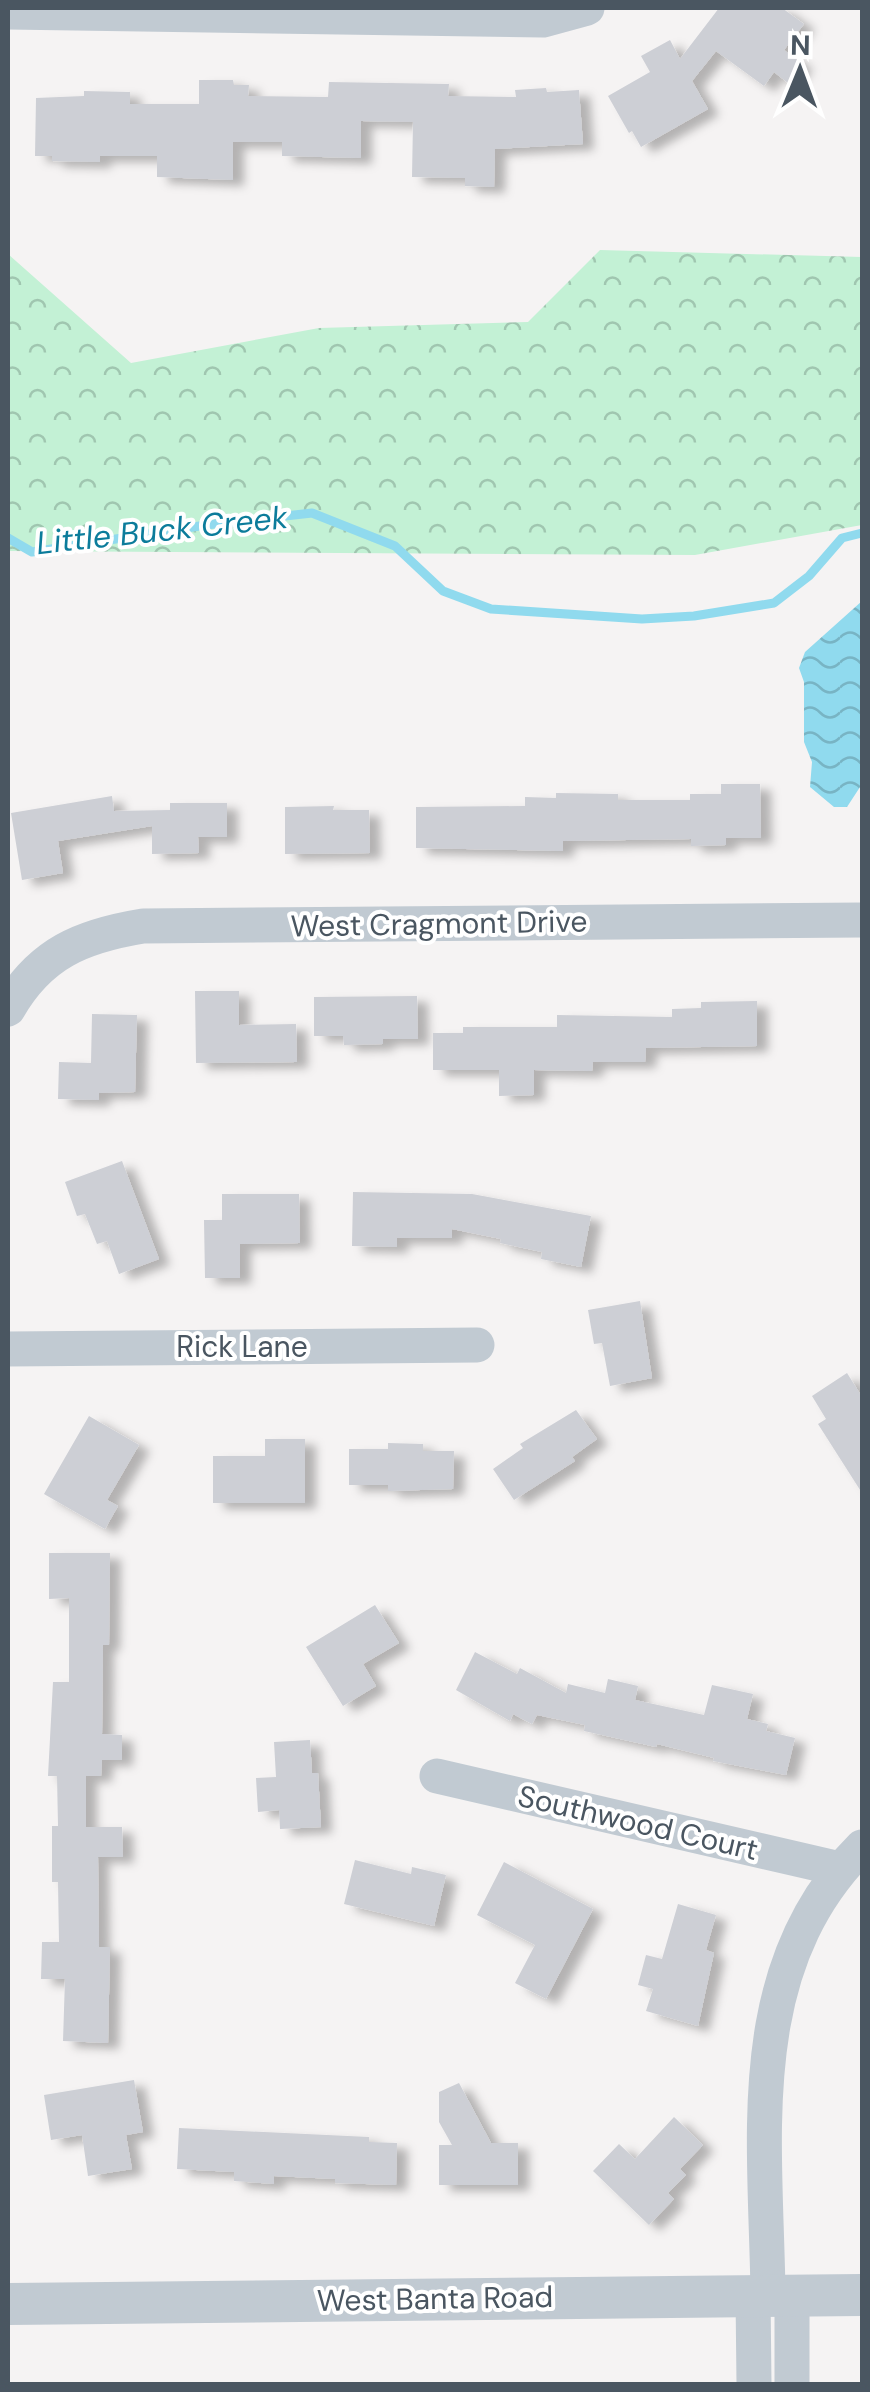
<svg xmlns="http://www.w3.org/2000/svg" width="870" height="2392" font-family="'DM Sans',sans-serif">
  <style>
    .forest { fill: url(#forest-crowns) }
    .water { fill: url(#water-waves) }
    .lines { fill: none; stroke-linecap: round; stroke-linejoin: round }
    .stream { stroke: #90daee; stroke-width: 9 }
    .building { fill: #cdcfd5; filter: url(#shadow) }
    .minor { stroke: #c1cad2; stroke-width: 35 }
    .tertiary { stroke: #c1cad2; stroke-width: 42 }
    .labels { text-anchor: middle; stroke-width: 8; stroke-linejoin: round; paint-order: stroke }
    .street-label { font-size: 30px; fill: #4a5661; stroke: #fff }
    .water-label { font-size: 32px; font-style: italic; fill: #0c7c9b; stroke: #fff }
  </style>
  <defs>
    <pattern id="forest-crowns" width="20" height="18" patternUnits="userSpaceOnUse" patternTransform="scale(2.5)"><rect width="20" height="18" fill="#c3f1d5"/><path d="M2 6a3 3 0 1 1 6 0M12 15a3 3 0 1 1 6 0" fill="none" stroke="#a0c6b0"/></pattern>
    <pattern id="water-waves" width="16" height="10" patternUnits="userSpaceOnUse" patternTransform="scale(2.5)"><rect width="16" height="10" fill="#90daee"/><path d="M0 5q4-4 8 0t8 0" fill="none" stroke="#78b4c4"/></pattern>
    <filter id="shadow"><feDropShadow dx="11" dy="6" stdDeviation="5" flood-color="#0004"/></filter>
  </defs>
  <rect width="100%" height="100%" fill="#f5f3f3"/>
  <!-- forest -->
  <path class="forest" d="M 600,250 L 862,257 L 862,525 L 695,555 L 8,551 L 8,254 L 131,363 L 319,328 L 528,322 Z"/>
  <!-- water -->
  <path class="water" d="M 862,601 L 862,784 L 847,807 L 834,807 L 810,787 L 812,762 L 804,742 L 804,682 L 799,668 L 805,652 Z"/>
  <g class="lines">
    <!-- stream -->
    <path class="stream" d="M 8,538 L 32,552 L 206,525 L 312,513 L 395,546 L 443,591 L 491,609 L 642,619 L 694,616 L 774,603 L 809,576 L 842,538 L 862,533"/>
  </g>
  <!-- building -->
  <path class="building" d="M 719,8 L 782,8 L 804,24 L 784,50 L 802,64 L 788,83 L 774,72 L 764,86 L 716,51 L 692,81 L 708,109 L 641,147 L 632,131 L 629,133 L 608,96 L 650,72 L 641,56 L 670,40 L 680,59 Z
    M 199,80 L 233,80 L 234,85 L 249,85 L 248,96 L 328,97 L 329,82 L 449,84 L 448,96 L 516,97 L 515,90 L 546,88 L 547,92 L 579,90 L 583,144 L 495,149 L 494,187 L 465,186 L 465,178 L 412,177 L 413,122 L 361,121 L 361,158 L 282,156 L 282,142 L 233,142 L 233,180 L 157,177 L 157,156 L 100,156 L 100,162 L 52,161 L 52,156 L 35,156 L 36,98 L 84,96 L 84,91 L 130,92 L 130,104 L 199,104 Z
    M 721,784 L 760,784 L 761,838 L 726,838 L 726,845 L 691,846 L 691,839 L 563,841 L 563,851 L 416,848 L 416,807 L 525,806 L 525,797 L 556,798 L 556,793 L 618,794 L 618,800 L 690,800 L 690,794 L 721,794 Z
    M 112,796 L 114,811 L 170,810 L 170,803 L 227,803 L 227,837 L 198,837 L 199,853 L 152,854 L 152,826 L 58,841 L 63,873 L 22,880 L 11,813 Z
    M 334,806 L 333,810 L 369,810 L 370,853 L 285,854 L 285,807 Z
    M 195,991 L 239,991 L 239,1025 L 296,1024 L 297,1062 L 196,1063 Z
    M 417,996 L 418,1039 L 383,1039 L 383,1044 L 344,1045 L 343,1036 L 314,1036 L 314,997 Z
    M 757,1001 L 757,1046 L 646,1048 L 645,1062 L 593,1062 L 592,1071 L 534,1070 L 534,1095 L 499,1096 L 499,1070 L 433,1070 L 433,1033 L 463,1033 L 463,1027 L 557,1027 L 557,1015 L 672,1017 L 672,1009 L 701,1008 L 701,1002 Z
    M 92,1014 L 137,1015 L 135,1092 L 99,1093 L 99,1100 L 58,1099 L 59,1062 L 91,1063 Z
    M 122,1161 L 159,1259 L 119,1274 L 107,1241 L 97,1244 L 85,1214 L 77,1216 L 65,1182 Z
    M 353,1192 L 472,1194 L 591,1216 L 581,1267 L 541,1259 L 542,1252 L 500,1243 L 501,1239 L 452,1229 L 452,1238 L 397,1238 L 397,1247 L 352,1246 Z
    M 222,1194 L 299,1194 L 300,1243 L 240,1244 L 240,1278 L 205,1278 L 204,1220 L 222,1220 Z
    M 640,1301 L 652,1378 L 610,1386 L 602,1343 L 594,1344 L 588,1310 Z
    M 847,1373 L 862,1397 L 862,1493 L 818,1424 L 826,1419 L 812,1396 Z
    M 576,1410 L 597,1439 L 572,1457 L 575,1461 L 514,1500 L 493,1469 L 523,1448 L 520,1444 Z
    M 89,1416 L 139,1445 L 107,1500 L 118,1506 L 105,1529 L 44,1494 Z
    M 265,1439 L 305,1439 L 305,1503 L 213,1503 L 213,1456 L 265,1456 Z
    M 388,1443 L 423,1444 L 423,1451 L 454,1451 L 453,1489 L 388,1491 L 388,1485 L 349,1485 L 349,1449 L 388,1449 Z
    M 49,1553 L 110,1553 L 109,1645 L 103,1645 L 102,1734 L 122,1735 L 122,1760 L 102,1760 L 101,1776 L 86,1776 L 86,1827 L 122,1827 L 123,1857 L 98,1857 L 99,1947 L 110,1947 L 108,2043 L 63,2041 L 65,1979 L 41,1979 L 42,1942 L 59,1942 L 58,1882 L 52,1882 L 52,1826 L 58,1826 L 57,1776 L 48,1776 L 53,1682 L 69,1682 L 69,1598 L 49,1599 Z
    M 375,1605 L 399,1643 L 363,1664 L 376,1686 L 343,1706 L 306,1647 Z
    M 475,1652 L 517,1674 L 520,1668 L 566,1693 L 568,1684 L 605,1693 L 608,1679 L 638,1686 L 635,1700 L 704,1715 L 712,1685 L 753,1694 L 747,1719 L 768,1724 L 766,1731 L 795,1738 L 786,1775 L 713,1761 L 714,1758 L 657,1744 L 656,1747 L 584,1731 L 585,1725 L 537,1715 L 532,1724 L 513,1714 L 510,1721 L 456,1690 Z
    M 310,1740 L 312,1773 L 318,1773 L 321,1827 L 280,1829 L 279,1810 L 258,1812 L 256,1778 L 276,1777 L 274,1742 Z
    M 355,1860 L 411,1874 L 412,1867 L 446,1875 L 434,1926 L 344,1904 Z
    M 504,1862 L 593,1909 L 546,1999 L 515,1983 L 535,1945 L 477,1915 Z
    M 678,1904 L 716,1915 L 706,1950 L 714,1953 L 698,2026 L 646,2011 L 653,1989 L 638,1985 L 646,1955 L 662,1959 Z
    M 134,2080 L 143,2132 L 126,2135 L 132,2169 L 88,2176 L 82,2135 L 51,2140 L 44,2095 Z
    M 459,2083 L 491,2143 L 518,2143 L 518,2185 L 439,2185 L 439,2145 L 452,2145 L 439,2122 L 439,2092 Z
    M 674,2117 L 703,2145 L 680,2169 L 686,2175 L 668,2193 L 674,2199 L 649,2225 L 593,2171 L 619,2144 L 635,2159 Z
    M 179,2128 L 369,2137 L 369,2142 L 397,2143 L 396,2185 L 335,2183 L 335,2179 L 274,2176 L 274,2184 L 234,2181 L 234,2172 L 177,2169 Z"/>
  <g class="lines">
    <!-- minor -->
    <path class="minor" d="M 8,12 L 543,20 L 587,8
      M 8,1009 C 40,953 82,936 143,926 L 862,920
      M 8,1349 L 477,1345
      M 437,1776 L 840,1869
      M 768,2294 C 766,2137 740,1968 862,1847
      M 753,2295 L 754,2384
      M 792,2384 L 792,2295"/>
    <!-- tertiary -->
    <path class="tertiary" d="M 8,2304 L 862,2295"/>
  </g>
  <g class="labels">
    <!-- street labels -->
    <g class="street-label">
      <text transform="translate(439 924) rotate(-1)" y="10">West Cragmont Drive</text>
      <text x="242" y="1357">Rick Lane</text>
      <text transform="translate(638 1823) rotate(13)" y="10">Southwood Court</text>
      <text transform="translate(435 2299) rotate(-1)" y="10">West Banta Road</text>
    </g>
    <!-- water labels -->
    <g class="water-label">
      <text transform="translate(162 530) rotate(-6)" y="11">Little Buck Creek</text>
    </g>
  </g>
  <!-- border -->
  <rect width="870" height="2392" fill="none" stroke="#4a5661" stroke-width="20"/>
  <!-- north arrow -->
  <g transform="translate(800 70) rotate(1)" stroke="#ffffff" stroke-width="8" paint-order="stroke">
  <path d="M0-8L18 38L0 25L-18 38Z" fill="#4a5661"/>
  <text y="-15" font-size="28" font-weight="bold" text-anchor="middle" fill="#4a5661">N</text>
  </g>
</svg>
